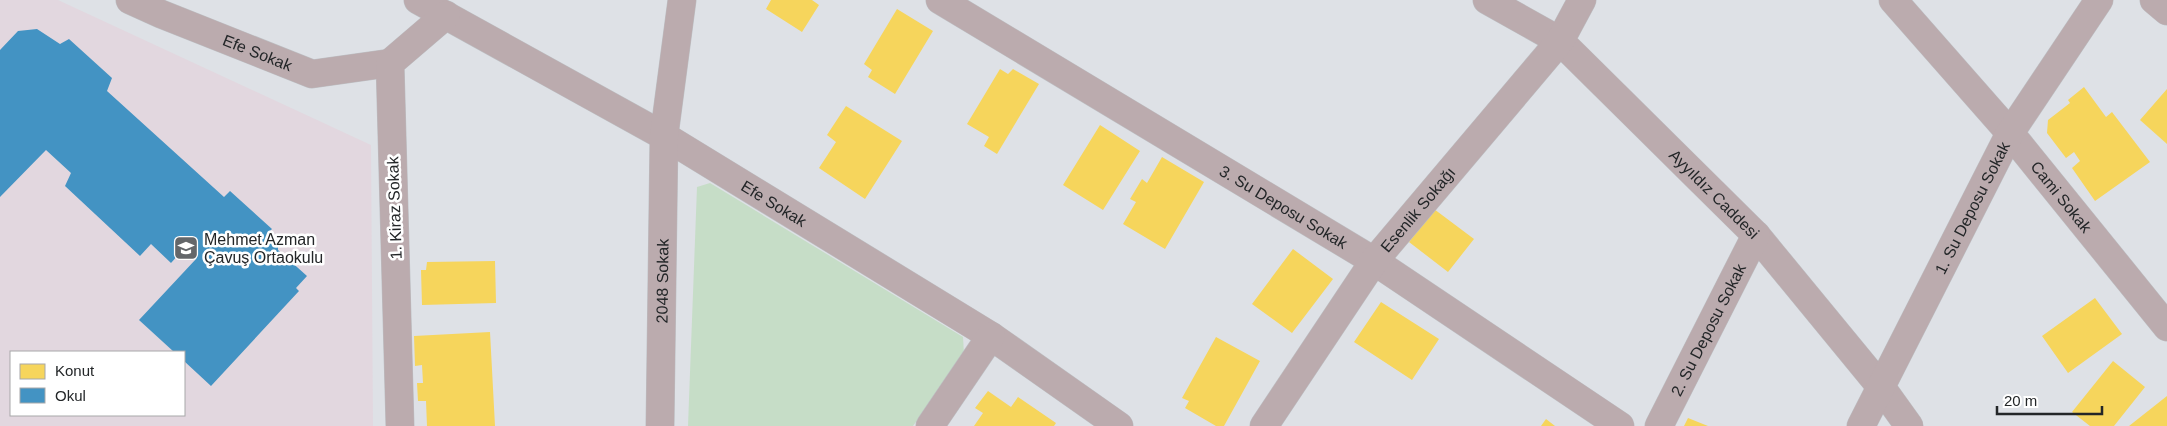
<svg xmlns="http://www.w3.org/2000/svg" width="2167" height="426" font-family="Helvetica,sans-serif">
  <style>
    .education { fill: #e2d7df; fill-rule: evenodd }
    .green { fill: #c6ddc7 }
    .homes { fill: #f6d55c }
    .schools { fill: #4393c3 }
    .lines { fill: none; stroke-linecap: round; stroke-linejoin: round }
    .minor-casing { stroke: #bdbfc3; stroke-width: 29 }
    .minor { stroke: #bbabae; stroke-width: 28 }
    .labels { text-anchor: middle; stroke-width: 5; stroke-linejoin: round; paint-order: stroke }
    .street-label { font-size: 16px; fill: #232628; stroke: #fff }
    .poi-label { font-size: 16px; fill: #232628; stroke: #fff; text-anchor: start }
  </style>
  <rect width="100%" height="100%" fill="#dee1e6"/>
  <!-- education -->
  <path class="education" d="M 0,0 L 58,0 L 371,145 L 373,426 L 0,426 ZM 11,352 L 184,352 L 184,415 L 11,415 Z"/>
  <!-- green -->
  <path class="green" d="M 710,183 L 963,337 L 964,354 L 913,426 L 688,426 L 697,187 Z"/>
  <!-- homes -->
  <path class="homes" d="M 771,0 L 812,0 L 819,5 L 802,32 L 766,9 Z
    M 897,9 L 933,31 L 895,94 L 868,77 L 872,70 L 864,64 Z
    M 1000,69 L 1008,74 L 1013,69 L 1039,84 L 997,154 L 984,146 L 989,137 L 967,124 Z
    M 2084,87 L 2106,117 L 2112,112 L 2150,162 L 2095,201 L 2072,168 L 2080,161 L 2074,152 L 2066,158 L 2047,133 L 2048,120 L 2070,103 L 2068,100 Z
    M 2167,89 L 2167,144 L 2140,120 Z
    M 846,106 L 902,141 L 865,199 L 819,168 L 836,142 L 827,135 Z
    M 1100,125 L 1140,151 L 1103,210 L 1063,185 Z
    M 1162,157 L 1204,182 L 1165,249 L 1123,224 L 1136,202 L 1130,199 L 1142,179 L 1147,183 Z
    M 1434,209 L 1474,239 L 1448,272 L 1409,242 Z
    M 1293,249 L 1333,279 L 1292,333 L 1252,304 Z
    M 495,261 L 496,303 L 422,305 L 421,270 L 426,270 L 427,262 Z
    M 2095,298 L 2122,334 L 2068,373 L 2042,336 Z
    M 1381,302 L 1439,339 L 1412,380 L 1354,342 Z
    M 490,332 L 495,426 L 427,426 L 426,401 L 418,401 L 417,383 L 423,383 L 422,365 L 415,366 L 414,336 Z
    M 1216,337 L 1260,361 L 1224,426 L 1216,426 L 1185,408 L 1189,401 L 1182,398 Z
    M 2113,361 L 2145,387 L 2114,426 L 2090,426 L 2072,412 Z
    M 988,391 L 1011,407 L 1018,397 L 1056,423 L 1054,426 L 974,426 L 983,413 L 975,408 Z
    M 2167,396 L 2167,426 L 2129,426 Z
    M 1688,418 L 1708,426 L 1684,426 Z
    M 1546,419 L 1555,426 L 1541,426 Z"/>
  <!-- schools -->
  <path class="schools" d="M 37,29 L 60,44 L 69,39 L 112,78 L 107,91 L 224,197 L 230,191 L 272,229 L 269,232 L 278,239 L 278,250 L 307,276 L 296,288 L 299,291 L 211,386 L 184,361 L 184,352 L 174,352 L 139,320 L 196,259 L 188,252 L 193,247 L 189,243 L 171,263 L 151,244 L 140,256 L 65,186 L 71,173 L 46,150 L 0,197 L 0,50 L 18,31 Z"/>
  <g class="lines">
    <defs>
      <g id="minor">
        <path id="s1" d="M 130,0 L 161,14 L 312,74 L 390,63"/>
        <path id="s2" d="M 418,0 L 664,136 L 991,336 L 1119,426"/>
        <path id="s3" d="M 940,0 L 1374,261 L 1620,426"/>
        <path id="s4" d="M 1487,0 L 1560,41 L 1756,235 L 1881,387 L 1909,426"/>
        <path id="s5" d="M 1893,0 L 2010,133 L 2167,327"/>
        <path d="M 2154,0 L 2167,11"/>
        <path d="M 400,426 L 390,63 L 446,15"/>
        <path id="s6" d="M 660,426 L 664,136 L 682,0"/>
        <path d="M 930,426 L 991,336"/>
        <path id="s7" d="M 1264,426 L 1374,261 L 1560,41 L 1582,0"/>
        <path id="s8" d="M 1659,426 L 1756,235"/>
        <path id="s9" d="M 1861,426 L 2010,133 L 2099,0"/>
      </g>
    </defs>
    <!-- minor casing -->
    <use href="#minor" class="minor-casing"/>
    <!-- minor -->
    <use href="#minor" class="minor"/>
  </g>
  <!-- icons -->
  <defs>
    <symbol id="school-square" viewBox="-11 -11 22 22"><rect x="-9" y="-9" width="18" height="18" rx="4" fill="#64676a" stroke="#fff"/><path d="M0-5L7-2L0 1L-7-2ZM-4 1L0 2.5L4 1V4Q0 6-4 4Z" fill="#fff"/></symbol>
  </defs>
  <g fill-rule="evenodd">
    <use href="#school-square" x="172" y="234" width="28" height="28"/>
  </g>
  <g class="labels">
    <!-- street labels -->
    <g class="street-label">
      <text dy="6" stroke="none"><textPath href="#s1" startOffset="138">Efe Sokak</textPath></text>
      <text dy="6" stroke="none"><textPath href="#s4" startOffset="301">Ayyıldız Caddesi</textPath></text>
      <text dy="6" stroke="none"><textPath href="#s5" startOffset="259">Cami Sokak</textPath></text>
      <text dy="6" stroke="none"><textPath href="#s2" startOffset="410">Efe Sokak</textPath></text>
      <text dy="6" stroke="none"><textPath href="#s3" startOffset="401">3. Su Deposu Sokak</textPath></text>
      <text transform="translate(394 208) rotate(-92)" y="6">1. Kiraz Sokak</text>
      <text dy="6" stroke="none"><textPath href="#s9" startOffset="245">1. Su Deposu Sokak</textPath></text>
      <text dy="6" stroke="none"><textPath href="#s7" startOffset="266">Esenlik Sokağı</textPath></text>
      <text dy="6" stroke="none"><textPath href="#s6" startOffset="145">2048 Sokak</textPath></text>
      <text dy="6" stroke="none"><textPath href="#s8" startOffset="108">2. Su Deposu Sokak</textPath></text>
    </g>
    <!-- poi labels -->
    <g class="poi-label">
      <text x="204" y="245">Mehmet Azman<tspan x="204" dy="18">Çavuş Ortaokulu</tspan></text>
    </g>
  </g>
  <!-- legend -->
  <rect x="10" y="351" width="175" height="65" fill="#ffffff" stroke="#a7a8a9"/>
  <rect x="20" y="364" width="25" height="15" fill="#f6d55c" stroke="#a7a8a9"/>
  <text x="55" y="376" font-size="15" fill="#232628">Konut</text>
  <rect x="20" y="388" width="25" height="15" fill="#4393c3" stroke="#a7a8a9"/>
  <text x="55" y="401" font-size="15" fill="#232628">Okul</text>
  <!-- scale -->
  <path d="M1997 406v8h105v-8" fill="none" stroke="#232628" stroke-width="2.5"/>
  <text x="2004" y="406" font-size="15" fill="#232628" stroke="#ffffff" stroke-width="4" paint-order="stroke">20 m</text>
</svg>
